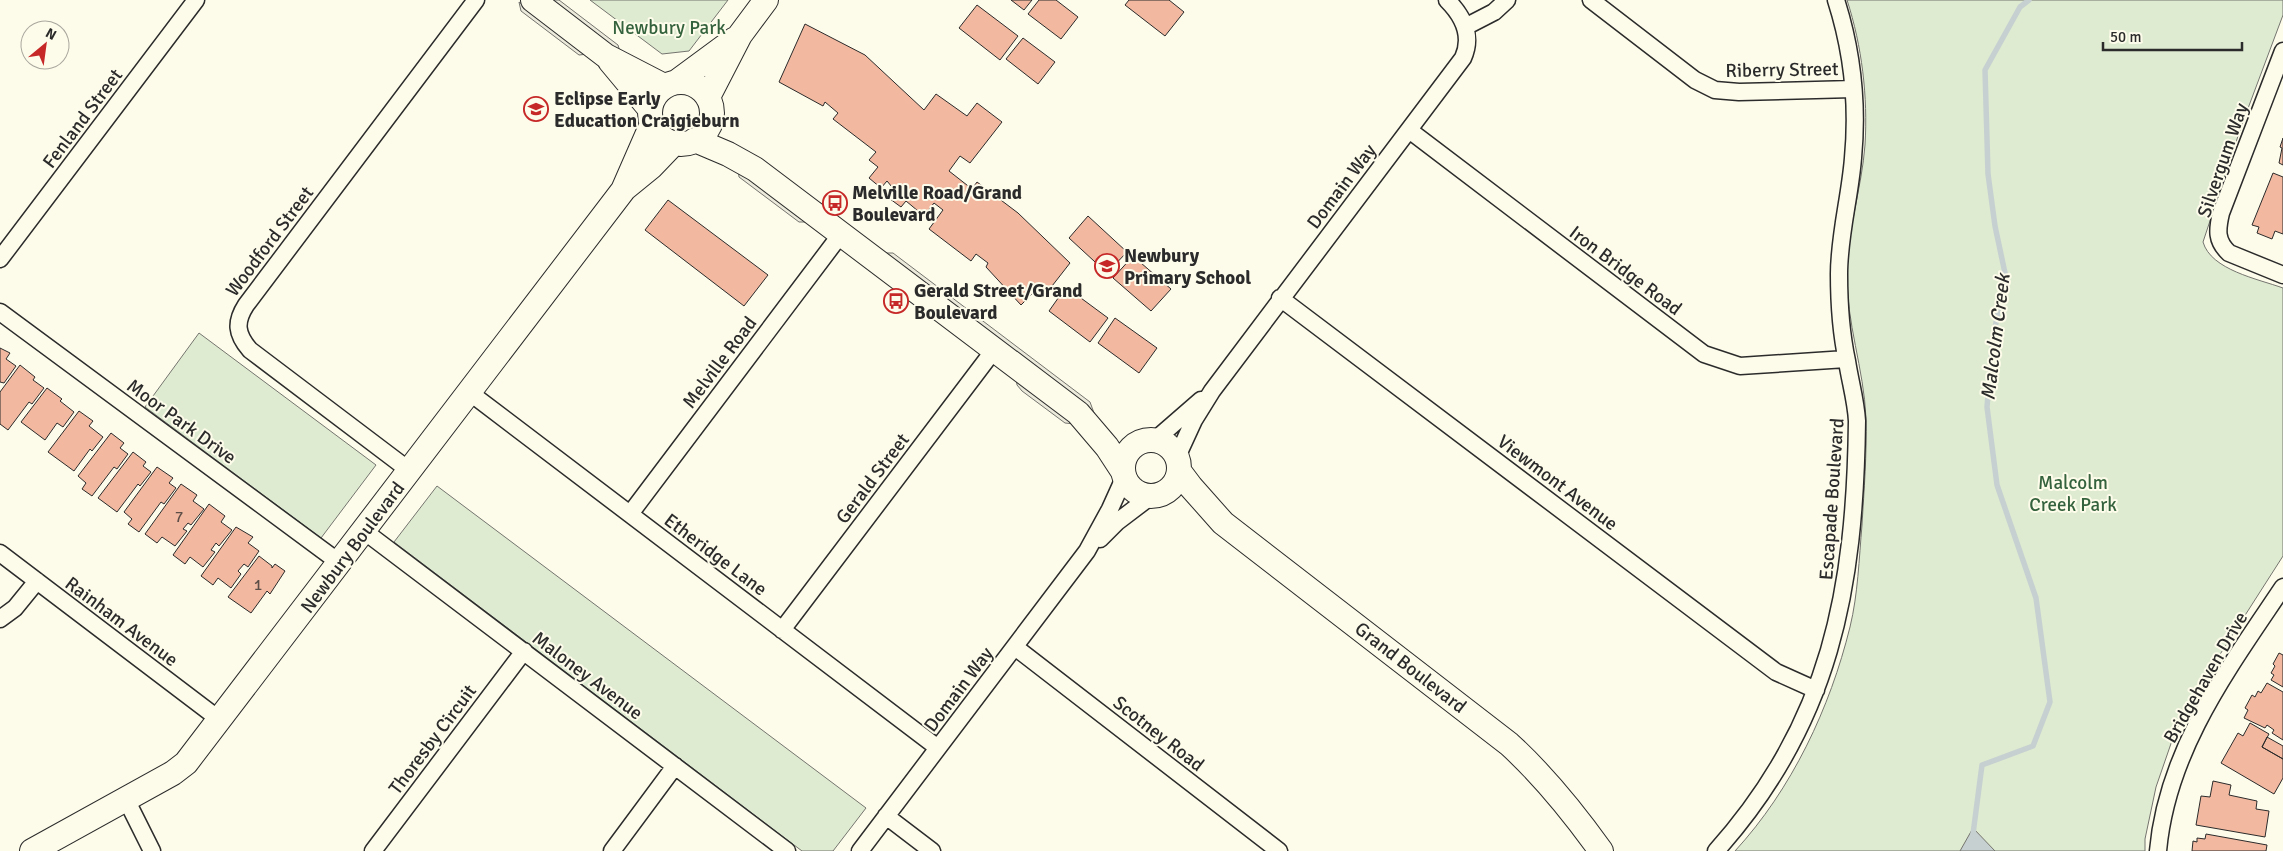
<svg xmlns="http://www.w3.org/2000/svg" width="2283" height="851" font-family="Signika,sans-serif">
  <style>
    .green { fill: #deebd1; stroke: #74746e }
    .parking { fill: #eceadb; stroke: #74746e }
    .water { fill: #c7d0d0; stroke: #74746e }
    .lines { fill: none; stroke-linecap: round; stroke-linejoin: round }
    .stream { stroke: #c7d0d0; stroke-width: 5.5 }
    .building { fill: #f2b8a0; stroke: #2b2b2b }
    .street-casing { stroke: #2b2b2b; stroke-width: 19 }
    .secondary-casing { stroke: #2b2b2b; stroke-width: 26 }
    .street { stroke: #fdfbea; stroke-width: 16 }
    .secondary { stroke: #fdfbea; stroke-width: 24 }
    .labels { text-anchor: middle; stroke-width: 4; stroke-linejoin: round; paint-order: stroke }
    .number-label { font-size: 16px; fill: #5d4e48 }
    .park-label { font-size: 19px; fill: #34623c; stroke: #fdfbea }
    .street-label { font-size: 19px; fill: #2b2b2b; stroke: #fdfbea }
    .poi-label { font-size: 19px; font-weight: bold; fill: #2b2b2b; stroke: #fdfbea; text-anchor: start }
    .water-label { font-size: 20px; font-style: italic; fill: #2b2b2b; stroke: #fdfbea }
  </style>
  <rect width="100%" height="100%" fill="#fdfbea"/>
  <!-- green -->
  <path class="green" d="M 590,0 L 728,0 L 689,51 L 662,54 Z
    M 1847,0 L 2283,0 L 2283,15 L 2241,127 L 2203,242 C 2211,270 2258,279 2283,288 L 2283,556 L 2194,695 L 2175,732 L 2156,787 L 2145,839 L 2145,851 L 1735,851 C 1792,789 1830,708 1850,627 C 1858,594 1859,559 1862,525 C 1864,490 1867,454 1866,418 C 1864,369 1846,322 1847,273 C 1847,231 1862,187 1865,145 C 1868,97 1862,46 1847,0 Z
    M 199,333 L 376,465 L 321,538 L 145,407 Z
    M 437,486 L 866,808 L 833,851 L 802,851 L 394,542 Z"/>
  <!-- parking -->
  <path class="parking" d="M 548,0 L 559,0 L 618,45 L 621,55 Z
    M 519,2 L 588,54 L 579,55 L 521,11 Z
    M 738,168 L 810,222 L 799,222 L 739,177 Z
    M 884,253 L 893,253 L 1090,402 L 1094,413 Z
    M 1016,378 L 1075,424 L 1065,423 L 1022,391 L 1017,385 Z"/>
  <!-- water -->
  <path class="water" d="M 1973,828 L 1995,851 L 1960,851 Z"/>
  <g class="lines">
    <!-- stream -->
    <path class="stream" d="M 1973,834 L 1982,765 L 2033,746 L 2050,702 L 2036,598 L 1997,485 L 1987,407 L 1993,339 L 2005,273 L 1995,226 L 1988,174 L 1985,70 L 2020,7 L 2029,0"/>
  </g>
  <!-- building -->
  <path class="building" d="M 1011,0 L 1032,0 L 1024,10 Z
    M 1039,0 L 1056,0 L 1078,17 L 1061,39 L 1028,14 Z
    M 1129,0 L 1169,0 L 1184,12 L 1165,36 L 1125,5 Z
    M 977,5 L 1018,36 L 1000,60 L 959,28 Z
    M 805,24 L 865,55 L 924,110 L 936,94 L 967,116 L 977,103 L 1002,122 L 970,163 L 960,156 L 949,171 L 972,189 L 977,182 L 1018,213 L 1070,263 L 1045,295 L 1038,288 L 1021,305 L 986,267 L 988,263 L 976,254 L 971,261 L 929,229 L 943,210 L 934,203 L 924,216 L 906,201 L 901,207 L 886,196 L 892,187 L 887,181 L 881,188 L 869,178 L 878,167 L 869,160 L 876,152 L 833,119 L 838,113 L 825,102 L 823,106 L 779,82 Z
    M 1023,38 L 1055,62 L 1038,84 L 1006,59 Z
    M 2283,138 L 2283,165 L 2279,163 L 2282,148 L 2280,147 Z
    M 2273,173 L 2283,177 L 2283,234 L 2275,231 L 2272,239 L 2257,233 L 2259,227 L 2252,225 Z
    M 668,200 L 768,275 L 744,306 L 645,230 Z
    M 1088,216 L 1127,252 L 1107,273 L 1069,238 Z
    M 1133,256 L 1171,289 L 1151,311 L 1113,278 Z
    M 1066,287 L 1108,318 L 1090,342 L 1049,311 Z
    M 1115,318 L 1157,348 L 1139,373 L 1098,343 Z
    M 0,348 L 10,353 L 6,359 L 16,366 L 4,383 L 0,382 Z
    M 20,365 L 35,377 L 33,380 L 44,388 L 32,404 L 29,402 L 8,430 L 0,424 L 0,392 Z
    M 47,388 L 62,399 L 60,401 L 74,412 L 63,427 L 57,423 L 45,440 L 21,422 Z
    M 79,411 L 93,421 L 89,426 L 103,437 L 92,451 L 90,449 L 74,471 L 48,452 Z
    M 111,433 L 124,443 L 120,448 L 128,454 L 117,469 L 114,467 L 92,496 L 82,489 L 86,483 L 78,476 Z
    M 133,452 L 146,462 L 143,466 L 151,472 L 140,486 L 138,484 L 117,512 L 98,498 Z
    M 157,467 L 173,478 L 169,483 L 176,488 L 164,504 L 161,502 L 139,532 L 128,524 L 132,519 L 124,512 Z
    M 181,484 L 197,495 L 193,501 L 204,509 L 191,525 L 188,523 L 183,529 L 187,531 L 175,546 L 162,537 L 157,543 L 145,534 Z
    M 209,504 L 225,516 L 221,522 L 232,530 L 219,546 L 216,543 L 211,550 L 215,552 L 203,567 L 190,557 L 185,564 L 173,555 Z
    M 236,527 L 253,537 L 248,543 L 259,551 L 248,567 L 244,564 L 238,571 L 241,574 L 231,588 L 218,578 L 213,585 L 201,576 Z
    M 259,556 L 272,566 L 272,568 L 275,564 L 285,571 L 270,594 L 267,591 L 251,613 L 228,597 Z
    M 2279,653 L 2283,655 L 2283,687 L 2271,680 L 2274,675 L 2271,673 L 2275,666 L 2273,664 Z
    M 2267,683 L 2283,692 L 2283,740 L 2272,733 L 2274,730 L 2267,725 L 2265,728 L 2244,718 L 2248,710 L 2245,708 L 2252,695 L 2255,697 L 2258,691 L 2261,693 Z
    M 2250,723 L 2269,734 L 2262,747 L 2283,759 L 2283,778 L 2274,794 L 2221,763 L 2238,733 L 2243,736 Z
    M 2267,737 L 2283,746 L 2283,759 L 2262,747 Z
    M 2213,781 L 2231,785 L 2229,795 L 2257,801 L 2256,809 L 2269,811 L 2265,837 L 2196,825 L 2201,796 L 2210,797 Z
    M 2206,834 L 2267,845 L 2266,851 L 2192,851 L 2193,841 L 2197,842 L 2197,838 L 2205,839 Z"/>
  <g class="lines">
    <defs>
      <path id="street" d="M 1591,0 L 1695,80 L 1715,90 L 1739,92 L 1853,89
        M 1465,27 L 1494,12 L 1507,0
        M 2283,51 L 2221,213 C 2217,230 2216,241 2229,253 L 2283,275
        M 1409,130 L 1704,354 L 1740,366 L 1846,359
        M 0,259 L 196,0
        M 1280,298 L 1776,672 L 1816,690
        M 0,312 L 340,563
        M 469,392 L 938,748
        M 1155,440 L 1201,400
        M 1177,457 L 1194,420 L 1212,391 L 1463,58 C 1473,36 1463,16 1447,0
        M 410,471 L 250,350 C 236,334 235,322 246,305 L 476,0
        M 630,514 L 841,234
        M 364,531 L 787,851
        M 1100,539 L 1117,522 L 1150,497
        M 0,553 L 220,720
        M 0,619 L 15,608 L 37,581
        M 782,630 L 994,350
        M 1015,647 L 1279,851
        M 126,799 L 152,851
        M 886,816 L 932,851
        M 373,851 L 524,651
        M 612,851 L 675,766
        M 860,851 L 1087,551 L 1110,509 L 1124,478
        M 1716,851 C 1831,723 1855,588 1857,421 C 1856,401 1850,381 1847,361 C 1841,333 1839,303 1839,274 C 1839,235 1850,197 1853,158 C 1858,105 1852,50 1836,0
        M 2158,851 C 2167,750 2228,669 2283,587"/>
      <path id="secondary" d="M 533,0 L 606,56 L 664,86
        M 610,61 L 650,109
        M 678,81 L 735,39
        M650 113a31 31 0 1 1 62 0a31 31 0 1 1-62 0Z
        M 708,97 L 740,35 L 766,0
        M 695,140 L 728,154 L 755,169 L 1078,413 L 1107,447 L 1122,470
        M 624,188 L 652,124
        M1123 468a28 28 0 1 1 56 0a28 28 0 1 1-56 0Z
        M 1179,471 L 1191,487 L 1223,523 L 1509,744 C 1544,776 1573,812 1601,851
        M 32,851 L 173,773 L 186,763 L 624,189 L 651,167 L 674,143"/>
    </defs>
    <!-- street casing -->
    <use href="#street" class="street-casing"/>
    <!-- secondary casing -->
    <use href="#secondary" class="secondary-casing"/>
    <!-- street -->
    <use href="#street" class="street"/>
    <!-- secondary -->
    <use href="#secondary" class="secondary"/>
  </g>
  <!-- icons -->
  <defs>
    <symbol id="school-ring" viewBox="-11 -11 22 22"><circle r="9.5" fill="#fdfbea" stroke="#c62828" stroke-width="1.5"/><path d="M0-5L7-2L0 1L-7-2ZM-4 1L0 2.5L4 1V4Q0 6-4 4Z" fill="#c62828"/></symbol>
    <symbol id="bus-ring" viewBox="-11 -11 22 22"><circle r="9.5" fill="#fdfbea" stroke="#c62828" stroke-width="1.5"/><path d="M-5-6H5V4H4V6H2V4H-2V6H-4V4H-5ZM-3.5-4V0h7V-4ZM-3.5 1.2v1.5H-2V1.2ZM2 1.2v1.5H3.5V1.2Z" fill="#c62828"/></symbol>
  </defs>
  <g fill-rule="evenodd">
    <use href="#school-ring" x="522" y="95" width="28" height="28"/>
    <use href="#bus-ring" x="821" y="189" width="28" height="28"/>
    <use href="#school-ring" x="1093" y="252" width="28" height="28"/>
    <use href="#bus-ring" x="882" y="287" width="28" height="28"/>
  </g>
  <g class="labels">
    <!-- number labels -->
    <g class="number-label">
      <text x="179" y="522">7</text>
      <text x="258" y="590">1</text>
    </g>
    <!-- park labels -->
    <g class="park-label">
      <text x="669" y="34">Newbury Park</text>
      <text x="2073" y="489">Malcolm<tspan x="2073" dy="22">Creek Park</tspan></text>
    </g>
    <!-- street labels -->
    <g class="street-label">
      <text transform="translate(1782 69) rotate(-1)" y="7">Riberry Street</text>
      <text transform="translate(82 118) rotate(-53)" y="7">Fenland Street</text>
      <text transform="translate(2222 160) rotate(-71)" y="7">Silvergum Way</text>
      <text transform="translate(1341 186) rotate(-53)" y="7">Domain Way</text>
      <text transform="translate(269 241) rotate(-53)" y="7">Woodford Street</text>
      <text transform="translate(1626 270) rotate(37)" y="7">Iron Bridge Road</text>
      <text transform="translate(719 362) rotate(-53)" y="7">Melville Road</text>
      <text transform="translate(182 421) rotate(36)" y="7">Moor Park Drive</text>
      <text transform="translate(872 478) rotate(-53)" y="7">Gerald Street</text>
      <text transform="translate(1558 482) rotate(37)" y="7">Viewmont Avenue</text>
      <text transform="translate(1831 499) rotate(-86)" y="7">Escapade Boulevard</text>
      <text transform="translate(352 547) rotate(-53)" y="7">Newbury Boulevard</text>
      <text transform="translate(716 554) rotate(37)" y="7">Etheridge Lane</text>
      <text transform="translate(122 621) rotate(37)" y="7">Rainham Avenue</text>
      <text transform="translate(1411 667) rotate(38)" y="7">Grand Boulevard</text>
      <text transform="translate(588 675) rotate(37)" y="7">Maloney Avenue</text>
      <text transform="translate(2205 677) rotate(-60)" y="7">Bridgehaven Drive</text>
      <text transform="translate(958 689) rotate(-53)" y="7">Domain Way</text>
      <text transform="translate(1159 733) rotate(38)" y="7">Scotney Road</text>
      <text transform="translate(432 739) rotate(-53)" y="7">Thoresby Circuit</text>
    </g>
    <!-- poi labels -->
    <g class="poi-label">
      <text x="554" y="105">Eclipse Early<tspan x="554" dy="22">Education Craigieburn</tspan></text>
      <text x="852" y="199">Melville Road/Grand<tspan x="852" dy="22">Boulevard</tspan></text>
      <text x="1124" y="262">Newbury<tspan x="1124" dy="22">Primary School</tspan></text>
      <text x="914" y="297">Gerald Street/Grand<tspan x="914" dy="22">Boulevard</tspan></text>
    </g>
    <!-- water labels -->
    <g class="water-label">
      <text transform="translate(1995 337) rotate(-83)" y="7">Malcolm Creek</text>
    </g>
  </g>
  <!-- north arrow -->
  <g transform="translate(45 45) rotate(29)"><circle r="24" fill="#fdfbea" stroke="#a9a89e"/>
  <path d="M0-4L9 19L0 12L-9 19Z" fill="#c62828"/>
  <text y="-8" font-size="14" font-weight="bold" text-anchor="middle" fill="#2b2b2b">N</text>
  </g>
  <!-- scale -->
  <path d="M2103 42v8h139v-8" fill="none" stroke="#2b2b2b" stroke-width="2.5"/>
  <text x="2110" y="42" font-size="15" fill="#2b2b2b" stroke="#fdfbea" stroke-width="4" paint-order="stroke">50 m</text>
</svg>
